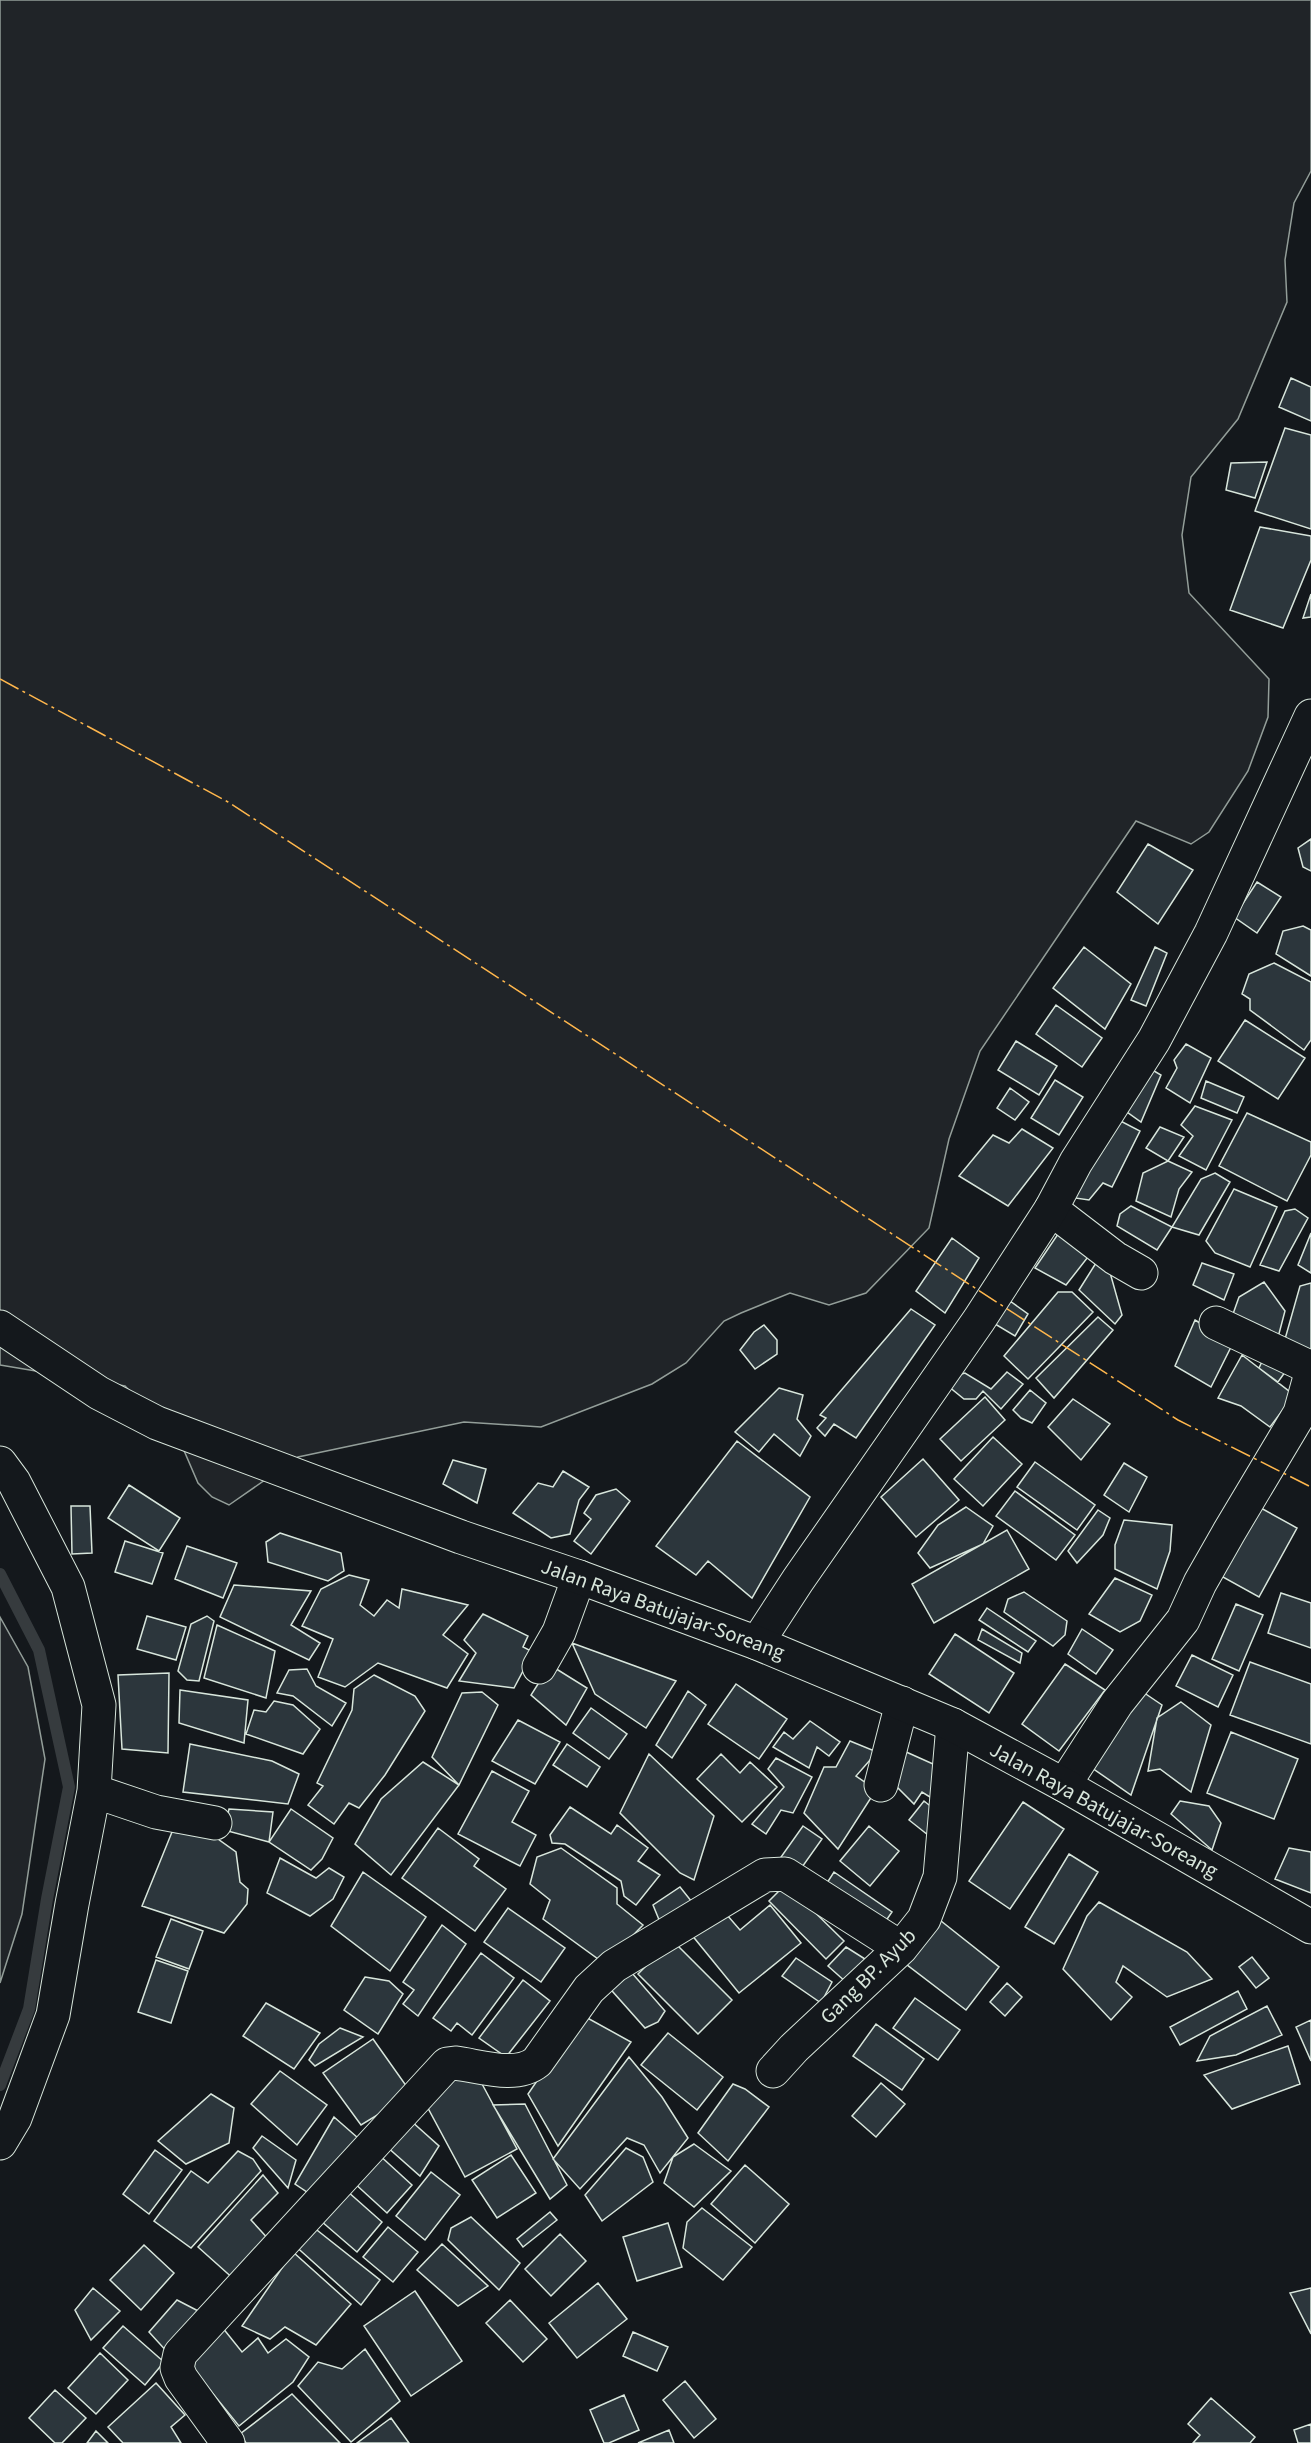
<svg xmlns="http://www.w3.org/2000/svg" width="1311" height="2443" font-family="'Source Sans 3',sans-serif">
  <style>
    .green { fill: #202428; stroke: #939e99; stroke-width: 1.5 }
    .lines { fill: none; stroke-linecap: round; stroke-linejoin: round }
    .stream { stroke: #363b3e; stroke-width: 12 }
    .building { fill: #2c363c; stroke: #d8e6dc; stroke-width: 1.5 }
    .minor-casing { stroke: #d8e6dc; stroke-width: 35 }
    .tertiary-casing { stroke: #d8e6dc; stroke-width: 35 }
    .trunk-casing { stroke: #d8e6dc; stroke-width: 35 }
    .minor { stroke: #14181c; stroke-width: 33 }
    .tertiary { stroke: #14181c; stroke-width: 33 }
    .trunk { stroke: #14181c; stroke-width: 33 }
    .power { stroke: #ffb74d; stroke-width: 1.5; stroke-dasharray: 21 4.5 3 4.5; stroke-linecap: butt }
    .labels { text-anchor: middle; stroke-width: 4.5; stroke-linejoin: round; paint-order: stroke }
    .street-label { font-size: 21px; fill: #d8e6dc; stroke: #14181c }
  </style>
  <rect width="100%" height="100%" fill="#14181c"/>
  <!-- green -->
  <path class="green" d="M 0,0 L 1311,0 L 1311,171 L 1294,203 L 1285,260 L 1287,302 L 1238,419 L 1191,477 L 1182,535 L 1189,593 L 1269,679 L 1268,717 L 1248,771 L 1209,832 L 1191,844 L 1136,821 L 980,1051 L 949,1139 L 929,1228 L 866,1293 L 829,1305 L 790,1293 L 741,1313 L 724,1321 L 686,1363 L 652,1384 L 541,1427 L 464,1422 L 298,1457 L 229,1505 L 212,1497 L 198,1483 L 182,1446 L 125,1386 L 0,1365 Z
    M 0,1617 L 28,1667 L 45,1759 L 22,1914 L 0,1983 Z"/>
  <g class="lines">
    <!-- stream -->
    <path class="stream" d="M 0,1574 L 39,1650 L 69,1787 L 47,1899 L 29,2009 L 0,2085"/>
  </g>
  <!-- building -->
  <path class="building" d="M 1291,378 L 1311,387 L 1311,421 L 1279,407 Z
    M 1285,428 L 1311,435 L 1311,529 L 1255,511 Z
    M 1267,462 L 1255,498 L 1226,490 L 1231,463 Z
    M 1260,527 L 1311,536 L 1311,560 L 1283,628 L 1230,610 Z
    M 1311,594 L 1311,617 L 1303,618 Z
    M 1311,839 L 1311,871 L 1303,867 L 1298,848 Z
    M 1148,844 L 1193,870 L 1158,924 L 1117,892 Z
    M 1257,882 L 1281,897 L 1257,933 L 1234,917 Z
    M 1303,926 L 1311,930 L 1311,976 L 1276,954 L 1283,931 Z
    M 1084,947 L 1131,984 L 1105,1029 L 1053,988 Z
    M 1155,947 L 1167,953 L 1146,1006 L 1131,1000 Z
    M 1274,963 L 1311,982 L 1311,1040 L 1304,1050 L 1250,1010 L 1250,999 L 1242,994 L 1249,974 Z
    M 1056,1005 L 1102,1038 L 1082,1067 L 1036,1034 Z
    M 1245,1020 L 1305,1058 L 1278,1099 L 1218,1061 Z
    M 1016,1041 L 1057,1066 L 1039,1095 L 998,1070 Z
    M 1186,1044 L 1211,1058 L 1190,1103 L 1166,1088 L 1177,1068 L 1174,1060 Z
    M 1149,1068 L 1161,1075 L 1141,1122 L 1120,1107 Z
    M 1055,1080 L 1083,1097 L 1059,1135 L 1031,1118 Z
    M 1206,1081 L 1244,1097 L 1237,1113 L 1201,1098 Z
    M 1010,1088 L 1029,1102 L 1015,1120 L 997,1108 Z
    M 1195,1106 L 1232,1120 L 1206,1170 L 1179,1156 L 1193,1136 L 1181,1125 Z
    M 1247,1113 L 1311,1142 L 1311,1155 L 1287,1201 L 1219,1166 Z
    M 1107,1114 L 1140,1131 L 1112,1187 L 1103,1183 L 1089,1200 L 1075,1198 Z
    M 1160,1127 L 1184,1137 L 1168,1161 L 1146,1148 Z
    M 1022,1129 L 1053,1148 L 1008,1206 L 959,1176 L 993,1135 L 1009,1143 Z
    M 1168,1161 L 1192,1172 L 1179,1189 L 1171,1217 L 1136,1201 L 1143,1173 Z
    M 1215,1173 L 1230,1182 L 1199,1235 L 1172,1227 L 1201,1179 Z
    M 1234,1189 L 1277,1207 L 1250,1267 L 1215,1253 L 1206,1241 Z
    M 1131,1206 L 1172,1227 L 1157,1250 L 1117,1226 L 1120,1214 Z
    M 1295,1209 L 1308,1218 L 1279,1271 L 1260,1265 L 1285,1211 Z
    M 1311,1233 L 1311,1273 L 1298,1265 Z
    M 1058,1234 L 1088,1257 L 1066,1285 L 1035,1268 Z
    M 952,1238 L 979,1258 L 945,1313 L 916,1291 Z
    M 1096,1263 L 1109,1269 L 1122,1315 L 1115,1324 L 1079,1290 Z
    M 1202,1263 L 1234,1274 L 1224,1300 L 1193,1285 Z
    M 1264,1282 L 1285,1311 L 1276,1345 L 1228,1328 L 1239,1297 Z
    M 1311,1283 L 1311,1350 L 1285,1339 L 1300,1286 Z
    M 1058,1292 L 1072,1292 L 1093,1312 L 1028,1379 L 1004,1356 Z
    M 1010,1301 L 1028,1314 L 1015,1336 L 995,1324 Z
    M 911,1309 L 935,1325 L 856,1438 L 834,1424 L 825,1436 L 817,1428 L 826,1418 L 820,1415 Z
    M 1098,1317 L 1113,1330 L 1054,1398 L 1036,1378 Z
    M 1195,1320 L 1233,1343 L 1211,1387 L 1175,1366 Z
    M 764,1325 L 777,1340 L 777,1354 L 755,1369 L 740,1350 L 754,1332 Z
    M 1242,1355 L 1294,1395 L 1270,1427 L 1241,1406 L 1218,1398 Z
    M 1265,1355 L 1288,1368 L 1278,1382 L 1259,1368 Z
    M 1007,1372 L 1023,1384 L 1001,1409 L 983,1391 L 976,1399 L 964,1399 L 948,1386 L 951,1377 L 965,1373 L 991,1389 Z
    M 779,1388 L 803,1395 L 797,1419 L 811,1436 L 800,1456 L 774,1434 L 759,1452 L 735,1432 Z
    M 1030,1390 L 1046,1403 L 1032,1423 L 1021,1418 L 1013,1410 Z
    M 985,1397 L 1005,1420 L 961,1461 L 940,1439 Z
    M 1073,1399 L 1110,1424 L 1081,1460 L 1048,1427 Z
    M 993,1437 L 1022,1464 L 983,1506 L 954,1479 Z
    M 737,1441 L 810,1497 L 752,1598 L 708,1561 L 696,1575 L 656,1546 Z
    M 923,1459 L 959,1500 L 916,1537 L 881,1497 Z
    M 453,1460 L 486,1469 L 477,1503 L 443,1484 Z
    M 1035,1462 L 1095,1505 L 1077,1530 L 1017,1487 Z
    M 1124,1463 L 1147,1477 L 1129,1512 L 1104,1495 Z
    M 563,1471 L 589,1487 L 579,1500 L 570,1534 L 551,1538 L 513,1513 L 538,1483 L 553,1487 Z
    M 129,1485 L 180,1518 L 159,1551 L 108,1518 Z
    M 616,1489 L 630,1501 L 591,1554 L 574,1541 L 591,1519 L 584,1513 L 596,1495 Z
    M 1015,1491 L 1075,1535 L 1056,1560 L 996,1516 Z
    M 1250,1502 L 1297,1528 L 1259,1597 L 1212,1571 Z
    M 71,1506 L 90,1506 L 92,1553 L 72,1554 Z
    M 966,1507 L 993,1526 L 983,1544 L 930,1568 L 918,1553 L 938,1525 Z
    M 1098,1510 L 1110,1518 L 1103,1535 L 1077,1563 L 1068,1551 Z
    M 1124,1520 L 1172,1525 L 1170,1551 L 1157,1589 L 1115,1569 L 1115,1545 Z
    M 1007,1530 L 1029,1569 L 934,1623 L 912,1584 Z
    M 280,1533 L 341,1553 L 344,1571 L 328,1581 L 268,1562 L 266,1542 Z
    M 125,1541 L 163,1553 L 152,1584 L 115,1572 Z
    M 187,1546 L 237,1563 L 223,1598 L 175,1579 Z
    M 349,1575 L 369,1580 L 360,1605 L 374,1616 L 387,1600 L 399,1608 L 402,1589 L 468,1605 L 443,1635 L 468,1654 L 447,1688 L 378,1663 L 345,1687 L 318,1677 L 333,1639 L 302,1626 L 321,1589 Z
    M 1115,1578 L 1152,1595 L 1140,1621 L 1120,1632 L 1089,1614 Z
    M 234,1585 L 311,1591 L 291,1625 L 320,1643 L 309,1660 L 220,1617 Z
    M 1024,1592 L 1067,1621 L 1065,1635 L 1053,1646 L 1004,1612 L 1008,1599 Z
    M 1281,1593 L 1311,1603 L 1311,1648 L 1268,1633 Z
    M 1236,1604 L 1263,1615 L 1239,1671 L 1212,1659 Z
    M 987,1608 L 1036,1641 L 1028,1652 L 979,1620 Z
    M 483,1614 L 528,1636 L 523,1647 L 533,1652 L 514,1688 L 459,1681 L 476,1653 L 464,1640 Z
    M 147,1616 L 186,1627 L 176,1660 L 137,1649 Z
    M 207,1616 L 214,1621 L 199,1681 L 187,1680 L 178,1671 L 191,1624 Z
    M 217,1625 L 275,1651 L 266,1698 L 204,1678 Z
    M 982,1629 L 1022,1653 L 1020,1663 L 978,1640 Z
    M 1082,1629 L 1113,1650 L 1096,1674 L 1068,1654 Z
    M 955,1634 L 1014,1673 L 989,1713 L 929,1674 Z
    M 572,1643 L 676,1681 L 646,1728 L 595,1694 Z
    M 1192,1655 L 1233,1675 L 1218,1707 L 1176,1686 Z
    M 1250,1662 L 1311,1684 L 1311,1744 L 1230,1715 Z
    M 1065,1664 L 1105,1690 L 1059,1751 L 1022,1724 Z
    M 550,1665 L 587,1688 L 566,1725 L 531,1695 Z
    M 307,1669 L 316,1686 L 346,1703 L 332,1726 L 293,1696 L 277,1693 L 289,1670 Z
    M 169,1673 L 168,1753 L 122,1749 L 118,1675 Z
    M 374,1675 L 415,1696 L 425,1711 L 385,1775 L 359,1808 L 349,1803 L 334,1824 L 308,1805 L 323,1786 L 317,1783 L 352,1710 L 354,1689 Z
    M 736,1684 L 787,1719 L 759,1759 L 708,1724 Z
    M 1134,1686 L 1162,1705 L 1131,1795 L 1082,1761 Z
    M 180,1690 L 248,1700 L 244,1743 L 179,1723 Z
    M 688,1691 L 706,1705 L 672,1758 L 656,1745 Z
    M 482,1692 L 498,1705 L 459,1785 L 432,1757 L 462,1693 Z
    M 274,1701 L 293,1705 L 320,1729 L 303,1754 L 246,1734 L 254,1710 L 266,1712 Z
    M 1181,1702 L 1211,1725 L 1191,1792 L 1160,1769 L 1148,1771 L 1157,1718 Z
    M 591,1708 L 627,1734 L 609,1759 L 573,1733 Z
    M 518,1720 L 560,1742 L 535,1784 L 492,1761 Z
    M 810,1721 L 840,1742 L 829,1756 L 817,1747 L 809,1768 L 773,1747 L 784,1732 L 793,1739 Z
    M 1231,1732 L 1298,1759 L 1274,1819 L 1207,1793 Z
    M 850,1741 L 877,1752 L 856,1776 L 876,1790 L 838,1849 L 804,1813 L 824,1767 L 836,1767 Z
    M 190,1744 L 272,1761 L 299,1774 L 288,1804 L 183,1792 Z
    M 567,1744 L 600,1767 L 587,1787 L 553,1765 Z
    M 904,1751 L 942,1768 L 938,1802 L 922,1792 L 914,1804 L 887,1777 Z
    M 649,1754 L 714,1816 L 694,1880 L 680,1873 L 620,1813 Z
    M 721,1754 L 740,1773 L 750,1762 L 777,1787 L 742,1822 L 697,1779 Z
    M 776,1758 L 812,1777 L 793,1813 L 781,1810 L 766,1834 L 752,1824 L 784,1787 L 768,1769 Z
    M 423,1762 L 459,1785 L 391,1875 L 355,1844 L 381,1799 Z
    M 492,1771 L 529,1791 L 512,1822 L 536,1835 L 520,1866 L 458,1834 Z
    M 924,1801 L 943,1816 L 928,1835 L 909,1820 Z
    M 1180,1801 L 1209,1806 L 1221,1823 L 1212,1850 L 1171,1814 Z
    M 1023,1802 L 1064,1829 L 1010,1909 L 969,1881 Z
    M 570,1807 L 611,1834 L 617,1825 L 648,1848 L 638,1861 L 660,1875 L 636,1905 L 624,1896 L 621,1881 L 565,1844 L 552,1843 L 550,1835 Z
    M 229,1809 L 273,1812 L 269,1842 L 224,1830 Z
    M 291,1809 L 333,1838 L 322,1859 L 311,1870 L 269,1842 Z
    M 803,1826 L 822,1839 L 800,1870 L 781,1857 Z
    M 869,1826 L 899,1851 L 870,1886 L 840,1861 Z
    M 438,1828 L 479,1859 L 474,1866 L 506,1889 L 475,1931 L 402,1878 Z
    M 172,1832 L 215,1837 L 236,1852 L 240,1882 L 248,1889 L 247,1904 L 224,1933 L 142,1906 Z
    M 561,1848 L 617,1888 L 617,1904 L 643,1925 L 605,1964 L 543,1919 L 550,1900 L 530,1884 L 537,1857 Z
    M 1289,1848 L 1311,1852 L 1311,1893 L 1275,1879 Z
    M 1069,1854 L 1098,1872 L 1054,1944 L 1025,1927 Z
    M 280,1858 L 316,1878 L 329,1868 L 344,1877 L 333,1899 L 310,1916 L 267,1893 Z
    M 363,1872 L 426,1917 L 390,1971 L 331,1926 Z
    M 834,1872 L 892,1912 L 883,1925 L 825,1886 Z
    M 786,1884 L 844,1941 L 826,1959 L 769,1901 Z
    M 680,1887 L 696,1907 L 662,1927 L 653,1905 Z
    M 1099,1902 L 1187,1952 L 1212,1979 L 1167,1997 L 1123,1966 L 1116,1982 L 1132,1997 L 1111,2020 L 1063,1969 L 1087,1916 Z
    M 770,1905 L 801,1943 L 739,1993 L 691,1934 L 721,1908 L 740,1930 Z
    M 508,1908 L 565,1948 L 541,1982 L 484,1942 Z
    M 936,1917 L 999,1967 L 966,2010 L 902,1961 Z
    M 171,1919 L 203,1931 L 189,1969 L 156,1957 Z
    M 442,1925 L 466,1944 L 418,2016 L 403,2004 L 414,1990 L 403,1982 Z
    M 672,1940 L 732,2000 L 698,2034 L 638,1974 Z
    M 846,1947 L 865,1959 L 847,1983 L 828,1966 Z
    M 481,1953 L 514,1978 L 472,2035 L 457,2023 L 451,2031 L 433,2018 Z
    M 1252,1957 L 1269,1978 L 1256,1988 L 1239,1967 Z
    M 796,1958 L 832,1982 L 821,2003 L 782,1976 Z
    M 156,1960 L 188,1971 L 171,2023 L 138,2012 Z
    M 625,1965 L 665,2011 L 658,2022 L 645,2028 L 605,1983 Z
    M 365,1977 L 389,1981 L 403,1994 L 378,2034 L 344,2010 Z
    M 523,1980 L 550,2001 L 506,2057 L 479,2038 Z
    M 1007,1983 L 1022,1997 L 1005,2016 L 990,2002 Z
    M 1238,1991 L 1247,2009 L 1180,2045 L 1170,2027 Z
    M 915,1998 L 960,2030 L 938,2060 L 893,2028 Z
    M 266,2003 L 320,2033 L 294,2069 L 243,2036 Z
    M 1267,2006 L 1282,2035 L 1236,2055 L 1197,2061 L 1210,2036 Z
    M 582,2015 L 631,2042 L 558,2146 L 528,2094 Z
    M 1311,2020 L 1311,2061 L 1296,2027 Z
    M 876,2024 L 924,2059 L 902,2090 L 853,2056 Z
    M 340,2028 L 363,2037 L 315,2066 L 309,2060 L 319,2044 Z
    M 668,2033 L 723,2077 L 697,2110 L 641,2065 Z
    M 373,2039 L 412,2094 L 361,2125 L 323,2073 Z
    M 1288,2046 L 1300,2084 L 1232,2109 L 1204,2075 Z
    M 629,2057 L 662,2097 L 688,2138 L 660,2173 L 644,2145 L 627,2138 L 580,2189 L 553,2159 Z
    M 474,2069 L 517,2149 L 465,2177 L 422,2097 Z
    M 280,2071 L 327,2105 L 297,2145 L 251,2104 Z
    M 881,2083 L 905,2104 L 876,2137 L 852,2116 Z
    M 733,2084 L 745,2089 L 769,2107 L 728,2161 L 698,2133 Z
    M 211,2094 L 234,2108 L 229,2143 L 186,2164 L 158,2141 Z
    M 525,2104 L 567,2185 L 550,2199 L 493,2105 Z
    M 334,2117 L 366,2145 L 316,2198 L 295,2184 Z
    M 410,2120 L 439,2146 L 420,2176 L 386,2146 Z
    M 262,2136 L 296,2160 L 288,2188 L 253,2148 Z
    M 694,2144 L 731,2171 L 694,2207 L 664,2183 L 673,2157 Z
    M 626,2148 L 643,2157 L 653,2182 L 602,2221 L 585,2195 Z
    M 155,2150 L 182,2170 L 149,2214 L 123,2194 Z
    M 238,2151 L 253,2159 L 261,2171 L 191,2248 L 154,2221 L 191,2171 L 208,2183 Z
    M 377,2153 L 412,2185 L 387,2213 L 352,2181 Z
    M 511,2155 L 536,2193 L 497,2218 L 472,2180 Z
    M 745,2165 L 789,2204 L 755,2243 L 711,2204 Z
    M 431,2172 L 460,2195 L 425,2240 L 396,2216 Z
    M 263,2175 L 278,2193 L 251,2220 L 272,2243 L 236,2281 L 198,2247 Z
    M 347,2191 L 382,2222 L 357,2252 L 321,2221 Z
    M 702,2208 L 752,2247 L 723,2280 L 683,2248 L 687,2222 Z
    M 550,2212 L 557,2220 L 523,2247 L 517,2239 Z
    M 471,2217 L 520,2263 L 499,2290 L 448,2240 L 451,2228 Z
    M 308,2223 L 380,2280 L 361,2305 L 292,2243 Z
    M 668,2223 L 682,2267 L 637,2281 L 623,2237 Z
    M 388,2227 L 418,2252 L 393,2282 L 363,2257 Z
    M 560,2234 L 586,2261 L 551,2296 L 525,2269 Z
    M 442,2244 L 488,2286 L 458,2306 L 417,2270 Z
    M 144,2245 L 174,2273 L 141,2310 L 110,2280 Z
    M 293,2252 L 351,2304 L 316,2345 L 285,2327 L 270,2339 L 242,2326 Z
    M 598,2283 L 627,2319 L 577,2358 L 549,2323 Z
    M 93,2288 L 120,2311 L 91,2340 L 75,2310 Z
    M 1311,2288 L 1311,2334 L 1290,2293 Z
    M 415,2291 L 462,2361 L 411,2396 L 364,2326 Z
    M 177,2300 L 206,2315 L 169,2354 L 149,2332 Z
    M 510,2300 L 547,2339 L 523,2362 L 486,2323 Z
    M 123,2326 L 164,2362 L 145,2385 L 103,2348 Z
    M 222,2327 L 242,2352 L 258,2338 L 268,2353 L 286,2339 L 309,2357 L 293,2382 L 239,2426 L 184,2358 Z
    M 633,2332 L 668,2347 L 657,2371 L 623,2356 Z
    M 365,2349 L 400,2401 L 351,2442 L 298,2386 L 318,2362 L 342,2369 Z
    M 100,2353 L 128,2380 L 96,2414 L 68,2388 Z
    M 685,2381 L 716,2419 L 694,2438 L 663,2400 Z
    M 156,2383 L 185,2415 L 171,2427 L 181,2443 L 123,2443 L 108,2427 Z
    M 55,2390 L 86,2418 L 62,2443 L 55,2443 L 29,2418 Z
    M 292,2394 L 340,2443 L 246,2443 L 240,2434 Z
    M 624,2395 L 639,2430 L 609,2443 L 604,2443 L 590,2410 Z
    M 1211,2398 L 1255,2437 L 1250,2443 L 1193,2443 L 1200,2435 L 1188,2424 Z
    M 391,2418 L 409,2443 L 357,2443 Z
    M 1311,2424 L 1311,2443 L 1298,2443 L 1294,2430 Z
    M 669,2430 L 674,2443 L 638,2443 Z
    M 96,2431 L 108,2443 L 87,2443 Z"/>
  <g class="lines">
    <defs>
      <path id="minor" d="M 1051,1209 L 1115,1258 L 1141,1273
        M 0,1463 L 14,1482 L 68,1587 L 99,1705 L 94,1791 L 72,1904 L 53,2015 L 15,2118 L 0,2143
        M 539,1667 L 559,1632 L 579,1577
        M 881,1785 L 902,1703
        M 1064,1785 L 1117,1703 L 1183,1620 L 1200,1583 L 1229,1532 L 1300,1413 L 1310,1377 L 1305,1365 L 1216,1323
        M 94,1791 L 156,1812 L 215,1823
        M 773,2071 L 794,2048 L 901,1948 L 924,1919 L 940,1877 L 953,1725
        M 228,2443 L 181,2378 L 177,2368 L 180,2354 L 447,2064 L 455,2063 C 480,2066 516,2079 537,2062 L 589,1989 L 614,1966 L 765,1875 L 785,1874 L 901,1948"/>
      <path id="tertiary" d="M 757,1643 L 798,1580 L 979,1320 L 1051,1209 L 1076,1162 L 1154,1040 L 1211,933 L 1311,716"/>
      <path id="trunk" d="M 0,1327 L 99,1393 L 157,1423 L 461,1537 L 579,1577 L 757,1643 L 953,1725 L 1064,1785 L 1311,1927"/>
    </defs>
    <!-- minor casing -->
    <use href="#minor" class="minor-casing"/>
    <!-- tertiary casing -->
    <use href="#tertiary" class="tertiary-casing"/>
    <!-- trunk casing -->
    <use href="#trunk" class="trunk-casing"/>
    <!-- minor -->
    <use href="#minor" class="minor"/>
    <!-- tertiary -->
    <use href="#tertiary" class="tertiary"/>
    <!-- trunk -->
    <use href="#trunk" class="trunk"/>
    <!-- power -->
    <path class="power" d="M 0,679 L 228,802 L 1178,1420 L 1311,1487"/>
  </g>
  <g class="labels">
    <!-- street labels -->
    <g class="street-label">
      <text transform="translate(663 1609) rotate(20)" y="7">Jalan Raya Batujajar-Soreang</text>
      <text transform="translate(1104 1810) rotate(29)" y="7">Jalan Raya Batujajar-Soreang</text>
      <text transform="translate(868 1976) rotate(-45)" y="7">Gang BP. Ayub</text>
    </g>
  </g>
</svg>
